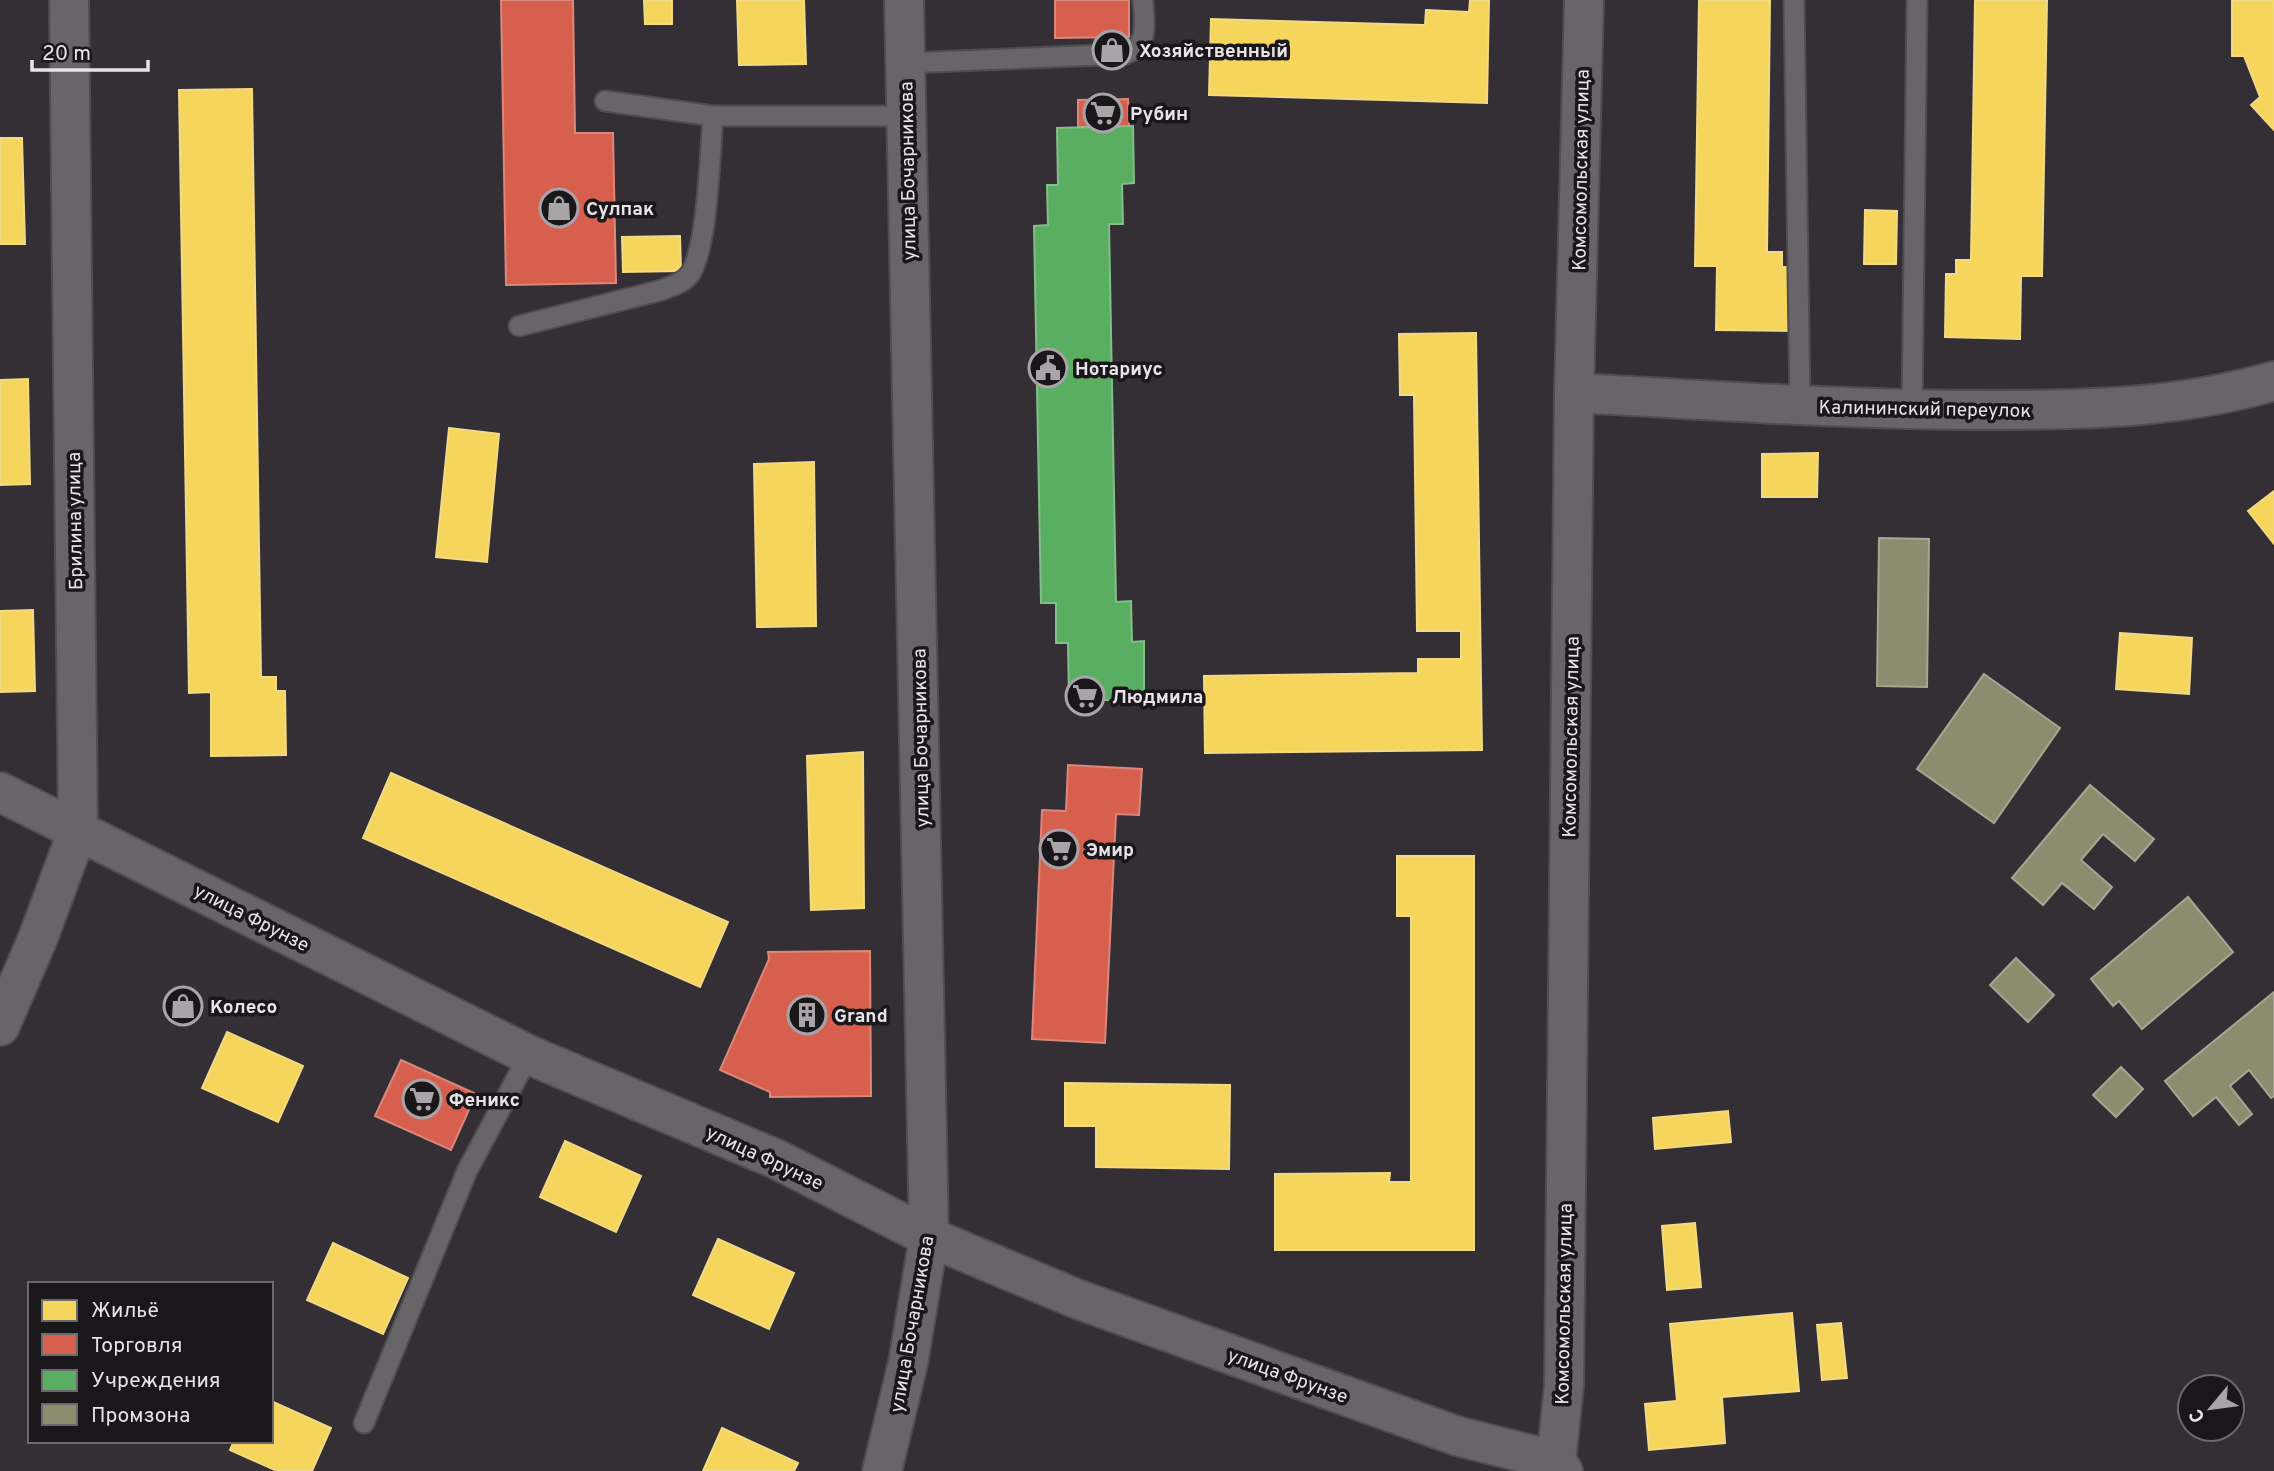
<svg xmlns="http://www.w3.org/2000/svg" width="2274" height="1471" font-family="Overpass,sans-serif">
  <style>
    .homes { fill: #f6d55c; stroke: #f2d986; stroke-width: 2 }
    .shops { fill: #d6604d; stroke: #db877b; stroke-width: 2 }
    .public { fill: #5aae61; stroke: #84be89; stroke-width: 2 }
    .industry { fill: #8c8c6e; stroke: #a7a692; stroke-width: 2 }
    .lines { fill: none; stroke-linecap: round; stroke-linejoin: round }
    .lane-casing { stroke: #504c50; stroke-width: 23 }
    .street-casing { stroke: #504c50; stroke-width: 42 }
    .lane { stroke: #676567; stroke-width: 19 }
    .street { stroke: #676567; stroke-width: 38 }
    .labels { text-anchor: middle; stroke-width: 7; stroke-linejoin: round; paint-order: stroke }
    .poi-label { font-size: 19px; font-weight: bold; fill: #e7e3e7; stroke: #1a171a; text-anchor: start }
    .street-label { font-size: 19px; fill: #e7e3e7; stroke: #1a171a }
  </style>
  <rect width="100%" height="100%" fill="#342f34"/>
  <!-- homes -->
  <path class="homes" d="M 644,0 L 672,0 L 672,24 L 645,24 Z
    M 737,0 L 804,0 L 806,64 L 739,65 Z
    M 1470,0 L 1489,0 L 1487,103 L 1209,95 L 1211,19 L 1425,25 L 1426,10 L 1469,12 Z
    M 1699,0 L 1770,0 L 1767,252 L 1782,252 L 1782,267 L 1792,267 L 1791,331 L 1716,330 L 1717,266 L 1695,266 Z
    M 1975,0 L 2047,0 L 2042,276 L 2021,276 L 2020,339 L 1945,337 L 1946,274 L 1956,274 L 1956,260 L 1971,260 Z
    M 2232,0 L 2274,0 L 2274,130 L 2251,105 L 2260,97 L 2244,56 L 2232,56 Z
    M 252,89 L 261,677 L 276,677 L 276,691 L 285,691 L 286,755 L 211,756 L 211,692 L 189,693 L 179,90 Z
    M 0,138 L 22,138 L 25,244 L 0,244 Z
    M 1865,210 L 1897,211 L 1896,264 L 1864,264 Z
    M 680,236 L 681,271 L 623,272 L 622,237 Z
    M 1476,333 L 1482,750 L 1205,753 L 1204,676 L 1418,673 L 1418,659 L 1461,659 L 1461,631 L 1417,631 L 1414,395 L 1400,395 L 1399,334 Z
    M 28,379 L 30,484 L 0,485 L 0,380 Z
    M 449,428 L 499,434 L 487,562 L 436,557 Z
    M 1818,453 L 1817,497 L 1762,497 L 1762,454 Z
    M 814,462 L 816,626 L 757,627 L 754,464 Z
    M 2274,491 L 2274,544 L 2248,511 Z
    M 33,610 L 35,691 L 0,692 L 0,611 Z
    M 2120,633 L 2192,638 L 2189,694 L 2116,689 Z
    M 863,752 L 864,908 L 811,910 L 807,756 Z
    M 391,773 L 728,922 L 700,987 L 363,838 Z
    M 1397,856 L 1474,856 L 1474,1250 L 1275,1250 L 1275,1174 L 1390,1173 L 1389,1182 L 1411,1182 L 1411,916 L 1397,916 Z
    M 227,1032 L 303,1066 L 278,1122 L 202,1088 Z
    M 1065,1083 L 1230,1085 L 1229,1169 L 1096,1167 L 1096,1126 L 1065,1126 Z
    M 1728,1111 L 1731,1142 L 1655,1149 L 1653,1118 Z
    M 565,1141 L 641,1176 L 616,1232 L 540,1197 Z
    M 1695,1223 L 1701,1287 L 1667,1290 L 1662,1226 Z
    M 718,1239 L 794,1273 L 769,1329 L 693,1295 Z
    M 333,1243 L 408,1278 L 383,1334 L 307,1300 Z
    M 1792,1313 L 1799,1391 L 1722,1397 L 1725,1443 L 1649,1450 L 1645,1404 L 1677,1401 L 1670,1324 Z
    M 1841,1323 L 1847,1378 L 1822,1380 L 1817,1325 Z
    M 271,1401 L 331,1428 L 312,1471 L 277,1471 L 230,1450 L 234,1441 L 271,1441 Z
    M 722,1428 L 798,1463 L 794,1471 L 703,1471 Z"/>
  <!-- shops -->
  <path class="shops" d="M 501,0 L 573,0 L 575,133 L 613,133 L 616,283 L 506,285 Z
    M 1055,0 L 1129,0 L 1129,37 L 1055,38 Z
    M 1128,99 L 1129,126 L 1078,127 L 1078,100 Z
    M 1068,765 L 1142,769 L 1139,815 L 1116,814 L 1105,1043 L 1032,1039 L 1042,810 L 1066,811 Z
    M 870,951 L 871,1096 L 770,1097 L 770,1092 L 720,1070 L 769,959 L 768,952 Z
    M 401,1060 L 476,1094 L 451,1150 L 375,1116 Z"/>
  <!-- public -->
  <path class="public" d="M 1133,126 L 1134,183 L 1122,184 L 1123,224 L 1109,224 L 1116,602 L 1131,601 L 1132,642 L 1144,641 L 1144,699 L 1069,701 L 1068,643 L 1056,643 L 1056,603 L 1041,603 L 1034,226 L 1048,225 L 1047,185 L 1058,185 L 1057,128 Z"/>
  <!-- industry -->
  <path class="industry" d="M 1879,538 L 1929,539 L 1927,687 L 1877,686 Z
    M 1984,674 L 2060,728 L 1994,823 L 1917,769 Z
    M 2090,785 L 2154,839 L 2135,861 L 2103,834 L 2081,860 L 2112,887 L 2094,909 L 2062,883 L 2043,905 L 2012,878 Z
    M 2188,897 L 2233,952 L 2142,1029 L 2119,1001 L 2113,1006 L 2091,979 Z
    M 2016,958 L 2054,995 L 2028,1022 L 1990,985 Z
    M 2274,992 L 2274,1096 L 2271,1098 L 2249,1070 L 2230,1086 L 2252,1114 L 2239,1125 L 2216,1097 L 2193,1116 L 2165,1081 Z
    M 2121,1067 L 2143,1089 L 2116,1117 L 2093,1095 Z"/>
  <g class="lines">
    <defs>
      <path id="lane" d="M 1794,0 L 1800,405
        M 906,63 L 1126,54 C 1150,44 1144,23 1143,0
        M 605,101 L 713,116 L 905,116
        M 519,326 L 662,290 C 671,286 684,283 690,274 C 708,247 710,151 713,116
        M 1912,410 L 1917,0
        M 364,1423 L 467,1171 L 529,1055"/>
      <path id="street" d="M 1574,393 C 1711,400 1847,410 1984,410 C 2082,410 2179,409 2274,381
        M 0,792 L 529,1055 L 776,1159 L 929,1237 L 1077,1299 L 1457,1436 L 1556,1461
        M 0,1026 L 38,938 L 78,830 L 69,0
        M 882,1471 L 908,1363 L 929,1237 L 904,0
        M 1563,1471 L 1556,1461 L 1564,1386 L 1574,393 L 1584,0"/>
    </defs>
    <!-- lane casing -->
    <use href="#lane" class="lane-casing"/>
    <!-- street casing -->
    <use href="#street" class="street-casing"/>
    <!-- lane -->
    <use href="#lane" class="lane"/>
    <!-- street -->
    <use href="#street" class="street"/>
  </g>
  <!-- icons -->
  <defs>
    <symbol id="shop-ring" viewBox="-11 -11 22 22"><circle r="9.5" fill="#1a171a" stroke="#a8a4a8" stroke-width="1.5"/><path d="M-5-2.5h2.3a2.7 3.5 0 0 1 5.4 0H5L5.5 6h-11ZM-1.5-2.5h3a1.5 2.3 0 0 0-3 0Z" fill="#a8a4a8"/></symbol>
    <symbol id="supermarket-ring" viewBox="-11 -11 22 22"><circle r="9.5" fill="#1a171a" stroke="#a8a4a8" stroke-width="1.5"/><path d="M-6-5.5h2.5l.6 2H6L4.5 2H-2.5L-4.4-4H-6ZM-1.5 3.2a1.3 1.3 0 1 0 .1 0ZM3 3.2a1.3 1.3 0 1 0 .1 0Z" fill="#a8a4a8"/></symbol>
    <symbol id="civic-ring" viewBox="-11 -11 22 22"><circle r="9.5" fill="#1a171a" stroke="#a8a4a8" stroke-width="1.5"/><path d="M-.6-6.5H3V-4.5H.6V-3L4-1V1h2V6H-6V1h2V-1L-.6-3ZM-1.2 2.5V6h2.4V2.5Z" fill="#a8a4a8"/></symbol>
    <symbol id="building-ring" viewBox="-11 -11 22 22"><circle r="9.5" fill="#1a171a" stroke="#a8a4a8" stroke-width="1.5"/><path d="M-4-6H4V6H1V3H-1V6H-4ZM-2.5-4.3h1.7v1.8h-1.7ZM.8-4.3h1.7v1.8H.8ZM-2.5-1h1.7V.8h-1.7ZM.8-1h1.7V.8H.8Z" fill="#a8a4a8"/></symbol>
  </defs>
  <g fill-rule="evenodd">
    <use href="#shop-ring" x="1090" y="28" width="44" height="44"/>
    <use href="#supermarket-ring" x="1081" y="91" width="44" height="44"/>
    <use href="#shop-ring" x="537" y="186" width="44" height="44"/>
    <use href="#civic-ring" x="1026" y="346" width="44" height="44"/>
    <use href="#supermarket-ring" x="1063" y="674" width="44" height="44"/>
    <use href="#supermarket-ring" x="1037" y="827" width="44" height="44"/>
    <use href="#shop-ring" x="161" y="984" width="44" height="44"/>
    <use href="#building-ring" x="785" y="993" width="44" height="44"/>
    <use href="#supermarket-ring" x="400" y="1077" width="44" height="44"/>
  </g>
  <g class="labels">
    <!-- poi labels -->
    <g class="poi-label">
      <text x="1139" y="57">Хозяйственный</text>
      <text x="1130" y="120">Рубин</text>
      <text x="586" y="215">Сулпак</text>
      <text x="1075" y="375">Нотариус</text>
      <text x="1112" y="703">Людмила</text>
      <text x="1086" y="856">Эмир</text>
      <text x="210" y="1013">Колесо</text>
      <text x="834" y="1022">Grand</text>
      <text x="449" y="1106">Феникс</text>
    </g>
    <!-- street labels -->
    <g class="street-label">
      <text transform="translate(1580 170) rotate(-89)" y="7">Комсомольская улица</text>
      <text transform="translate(907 171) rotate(-91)" y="7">улица Бочарникова</text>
      <text transform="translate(1925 408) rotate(1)" y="7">Калининский переулок</text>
      <text transform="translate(74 521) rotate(-91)" y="7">Брилина улица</text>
      <text transform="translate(1570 737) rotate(-89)" y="7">Комсомольская улица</text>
      <text transform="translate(920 738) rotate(-91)" y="7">улица Бочарникова</text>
      <text transform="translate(252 917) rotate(27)" y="7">улица Фрунзе</text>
      <text transform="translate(765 1157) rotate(25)" y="7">улица Фрунзе</text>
      <text transform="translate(1563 1304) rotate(-89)" y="7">Комсомольская улица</text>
      <text transform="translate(911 1324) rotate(-80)" y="7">улица Бочарникова</text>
      <text transform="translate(1288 1375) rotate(20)" y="7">улица Фрунзе</text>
    </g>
  </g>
  <!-- legend -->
  <rect x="28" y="1282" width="245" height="161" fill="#1a171a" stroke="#6c696c" stroke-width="2"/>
  <rect x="42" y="1300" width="35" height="21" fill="#f6d55c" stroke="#6c696c" stroke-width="2"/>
  <text x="91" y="1317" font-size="21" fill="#e7e3e7">Жильё</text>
  <rect x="42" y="1334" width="35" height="21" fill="#d6604d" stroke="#6c696c" stroke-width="2"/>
  <text x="91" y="1352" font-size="21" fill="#e7e3e7">Торговля</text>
  <rect x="42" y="1370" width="35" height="21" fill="#5aae61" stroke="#6c696c" stroke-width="2"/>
  <text x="91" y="1387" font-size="21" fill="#e7e3e7">Учреждения</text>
  <rect x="42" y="1404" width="35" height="21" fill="#8c8c6e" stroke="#6c696c" stroke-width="2"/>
  <text x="91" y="1422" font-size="21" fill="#e7e3e7">Промзона</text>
  <!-- north arrow -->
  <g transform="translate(2211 1408) rotate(241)"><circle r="33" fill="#1a171a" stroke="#6c696c" stroke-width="2"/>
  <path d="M0-5L12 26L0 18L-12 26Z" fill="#a8a4a8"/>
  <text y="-10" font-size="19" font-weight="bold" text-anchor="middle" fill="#e7e3e7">С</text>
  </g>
  <!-- scale -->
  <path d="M32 60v10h116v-10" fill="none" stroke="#e7e3e7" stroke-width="3.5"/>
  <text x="42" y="60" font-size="21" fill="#e7e3e7" stroke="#1a171a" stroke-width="5" paint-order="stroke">20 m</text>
</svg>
